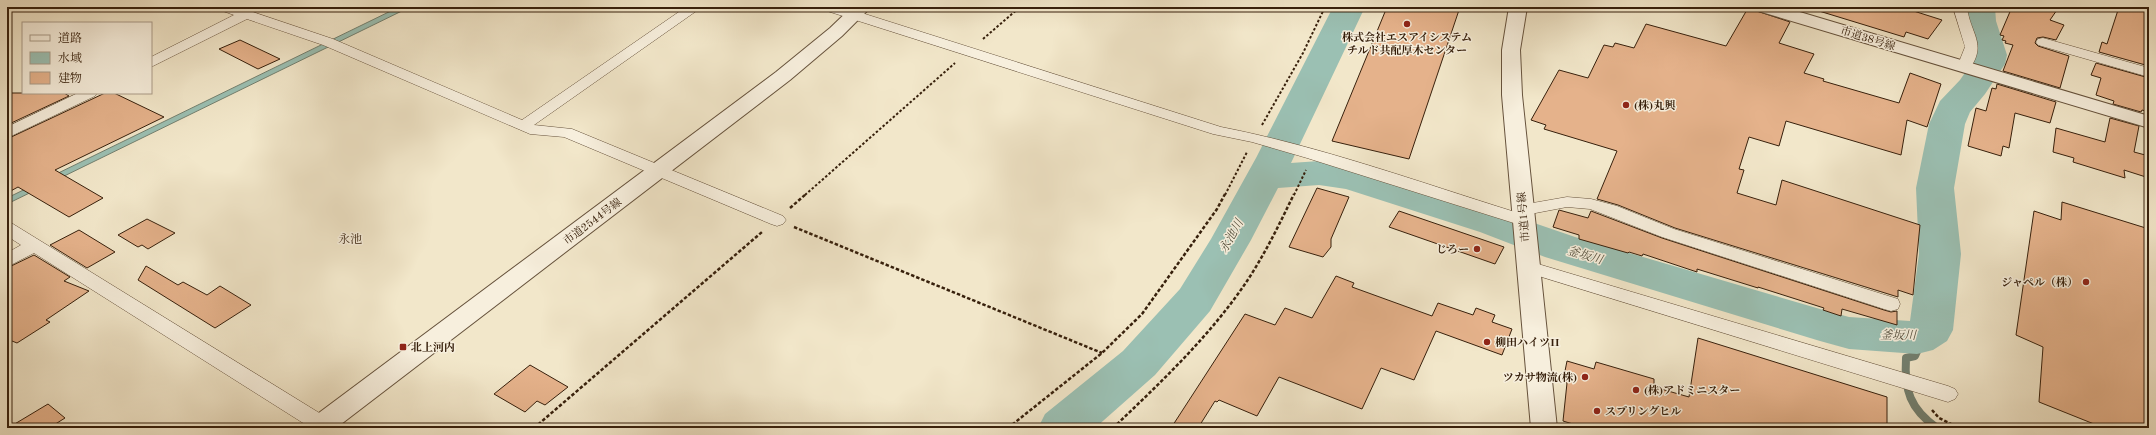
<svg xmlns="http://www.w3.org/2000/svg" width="2156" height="435" font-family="'Old Standard TT','Noto Serif JP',serif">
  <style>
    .water { fill: #9bc0b3; stroke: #738070 }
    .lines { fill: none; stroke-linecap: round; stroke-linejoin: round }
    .stream { stroke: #738070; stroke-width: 8 }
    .river { fill: #9bc0b3; fill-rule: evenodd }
    .building { fill: #e5b28b; stroke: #37200c }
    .minor-casing { stroke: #66523c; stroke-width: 1 }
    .tertiary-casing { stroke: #66523c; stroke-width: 2 }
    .path-far1 { stroke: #37200c; stroke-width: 2; stroke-dasharray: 2.5 2; stroke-linecap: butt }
    .path { stroke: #37200c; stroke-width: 2.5; stroke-dasharray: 3.5 2; stroke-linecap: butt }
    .minor { fill: #f7efdd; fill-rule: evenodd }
    .tertiary { fill: #f7efdd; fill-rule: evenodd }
    .poi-dot { fill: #8f2418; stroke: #f7efdd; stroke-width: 1.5 }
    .labels { text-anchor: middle; stroke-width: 3; stroke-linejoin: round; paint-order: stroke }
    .poi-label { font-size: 11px; font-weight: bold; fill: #37200c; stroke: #f7efdd; text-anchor: start }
    .street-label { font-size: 11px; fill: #37200c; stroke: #f7efdd }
    .water-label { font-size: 12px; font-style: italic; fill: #55503e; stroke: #f7efdd }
    .neighbourhood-label { font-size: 12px; fill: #37200c; stroke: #f7efdd }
  </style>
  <rect width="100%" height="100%" fill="#f2e7ca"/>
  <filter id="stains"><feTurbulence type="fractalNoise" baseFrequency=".005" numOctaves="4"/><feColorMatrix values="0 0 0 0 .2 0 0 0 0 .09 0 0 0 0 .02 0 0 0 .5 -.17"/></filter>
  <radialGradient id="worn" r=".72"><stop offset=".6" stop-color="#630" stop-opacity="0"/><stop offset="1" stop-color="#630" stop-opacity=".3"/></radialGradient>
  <!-- water -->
  <path class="water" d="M 399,7 L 410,7 L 7,204 L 7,198 Z"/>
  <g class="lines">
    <!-- stream -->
    <path class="stream" d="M 1917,338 L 1919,347 L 1915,356 L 1906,358 C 1904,390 1910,409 1937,428"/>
    <!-- river -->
    <path class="river" d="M 1333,7 L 1365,7 L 1291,163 L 1319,161 L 1365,169 L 1508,214 L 1575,237 L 1820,309 L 1849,317 L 1910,321 L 1919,254 L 1916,188 L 1929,124 L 1940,101 L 1960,80 L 1971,64 L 1973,55 L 1964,21 L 1963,7 L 1995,7 L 1996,21 L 2007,55 L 2005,64 L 1985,94 L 1970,112 L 1965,124 L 1954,188 L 1961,254 L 1953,330 L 1947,341 L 1933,350 L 1917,354 L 1849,349 L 1820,341 L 1545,257 L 1480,232 L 1346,189 L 1319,185 L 1278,188 L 1251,240 L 1210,311 L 1155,375 L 1095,428 L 1038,428 L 1045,414 L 1123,351 L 1180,289 L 1211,239 L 1256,158 Z"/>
  </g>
  <!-- building -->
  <path class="building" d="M 1387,7 L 1460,7 L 1409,159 L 1332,141 Z
    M 1820,7 L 1901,7 L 1942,20 L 1928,39 L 1906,32 L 1904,37 L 1819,11 Z
    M 2012,7 L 2059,7 L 2050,20 L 2064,25 L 2056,40 L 2043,37 L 2037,38 L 2035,43 L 2038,46 L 2069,56 L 2060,88 L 2003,71 L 2013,45 L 2005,43 L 2006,41 L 2002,40 L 2004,36 L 2000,35 Z
    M 2119,7 L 2149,7 L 2149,66 L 2099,52 L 2102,42 L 2107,44 Z
    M 1748,8 L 1790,22 L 1779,43 L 1814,54 L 1804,73 L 1824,79 L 1823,81 L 1899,103 L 1910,73 L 1941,84 L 1927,127 L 1907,120 L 1901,155 L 1786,121 L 1779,146 L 1749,137 L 1739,169 L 1744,170 L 1737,193 L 1776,205 L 1782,180 L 1920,225 L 1913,295 L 1898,290 L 1898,297 L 1675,228 L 1618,205 L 1597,199 L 1617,151 L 1544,129 L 1546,125 L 1531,120 L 1559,70 L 1588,78 L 1604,45 L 1613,47 L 1615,43 L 1634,48 L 1646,24 L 1726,46 Z
    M 240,40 L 280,59 L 258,69 L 219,49 Z
    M 2096,63 L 2149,78 L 2149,112 L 2142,110 L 2141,112 L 2113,104 L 2114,101 L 2096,95 L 2101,78 L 2091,75 Z
    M 1997,84 L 2056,102 L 2050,123 L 2015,113 L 2009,148 L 2003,146 L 2001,156 L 1968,146 L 1976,108 L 1986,111 L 1992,88 L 1996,89 Z
    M 7,93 L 64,93 L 69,96 L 7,125 Z
    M 105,93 L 114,93 L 164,117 L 55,170 L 103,198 L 69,217 L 18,187 L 7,193 L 7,139 Z
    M 2110,118 L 2139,126 L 2134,152 L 2149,156 L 2149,178 L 2124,170 L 2125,178 L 2073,162 L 2074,158 L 2053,152 L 2056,128 L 2105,142 Z
    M 1317,188 L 1349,197 L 1331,239 L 1331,247 L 1323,257 L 1289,247 Z
    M 2062,202 L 2149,229 L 2149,428 L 2104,428 L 2039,402 L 2043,347 L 2016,335 L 2034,211 L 2061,220 Z
    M 1559,210 L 1588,218 L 1591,211 L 1662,238 L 1884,310 L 1891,312 L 1897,311 L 1897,325 L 1842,309 L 1841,316 L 1823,310 L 1824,308 L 1758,287 L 1758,288 L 1697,269 L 1697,272 L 1643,254 L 1642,256 L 1629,252 L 1628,253 L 1579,239 L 1579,235 L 1553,227 Z
    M 1399,211 L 1504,247 L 1495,264 L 1389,227 Z
    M 147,219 L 175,233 L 148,249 L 142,245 L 138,247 L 118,235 Z
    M 79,230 L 115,252 L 87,268 L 50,245 Z
    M 34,255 L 70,277 L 64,281 L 89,291 L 46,320 L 50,322 L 17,343 L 7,339 L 7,268 Z
    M 146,266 L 178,285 L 183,282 L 207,295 L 220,286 L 251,305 L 215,328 L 138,280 Z
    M 1336,276 L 1354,283 L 1352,287 L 1432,316 L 1438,303 L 1473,315 L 1476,308 L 1495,315 L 1492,322 L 1512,329 L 1502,355 L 1436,331 L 1414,380 L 1381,368 L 1362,409 L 1279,377 L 1257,416 L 1219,400 L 1217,402 L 1215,401 L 1198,428 L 1171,428 L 1245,314 L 1275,325 L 1285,308 L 1312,318 Z
    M 1698,338 L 1887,397 L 1887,428 L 1586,428 L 1563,421 L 1567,383 L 1563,381 L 1567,361 L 1594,369 L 1596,362 L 1654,379 L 1654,387 L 1689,397 Z
    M 530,365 L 568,387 L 545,405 L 537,401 L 525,412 L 494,394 Z
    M 48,404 L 65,418 L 49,428 L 8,428 Z"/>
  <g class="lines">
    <defs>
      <path id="minor" d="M 218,7 L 238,7 L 333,39 L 522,120 L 686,7 L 702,7 L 534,125 L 572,129 L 783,216 L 786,220 L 783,224 L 777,226 L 771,224 L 564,137 L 530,134 L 323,45 L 247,19 L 151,67 L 151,57 L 234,15 L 220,10 Z
        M 822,7 L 843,7 L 1221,127 C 1319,146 1419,182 1515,212 L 1516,206 L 1567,197 L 1591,199 L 1617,206 L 1674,229 L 1898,299 L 1900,304 L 1898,309 L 1891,311 L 1884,309 L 1662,237 L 1590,209 L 1567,207 L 1525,215 L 1532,220 L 1529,224 L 1523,226 L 1517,224 L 1307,158 L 1252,142 L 1213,134 L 824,10 Z
        M 1953,7 L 1967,7 C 1970,34 1988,43 1969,70 L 1959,70 L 1957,67 L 1965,47 Z
        M 2043,38 L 2149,68 L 2149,77 L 2038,45 L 2036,42 L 2038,39 Z
        M 78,93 L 97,93 L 95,96 L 7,138 L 7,127 Z
        M 7,222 L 13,224 L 334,422 L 337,428 L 311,428 L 34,253 L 7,267 L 7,253 L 21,245 L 7,236 Z
        M 1528,261 L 1948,386 L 1955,389 L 1958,394 L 1955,399 L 1948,402 L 1522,271 L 1519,267 L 1522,263 Z"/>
      <path id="tertiary" d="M 852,7 L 871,7 L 842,36 L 790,80 L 336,428 L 304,428 L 308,421 L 776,72 L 830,28 Z
        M 1509,7 L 1527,7 L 1520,50 L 1522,95 L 1557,428 L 1531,428 L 1502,95 L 1502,50 Z
        M 1755,7 L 1783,7 L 2149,116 L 2149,128 L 1758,11 Z"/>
    </defs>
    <!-- minor casing -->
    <use href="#minor" class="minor-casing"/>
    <!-- tertiary casing -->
    <use href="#tertiary" class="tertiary-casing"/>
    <!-- path-far1 -->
    <path class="path-far1" d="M 983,39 L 1020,7
      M 1262,125 L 1303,53 L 1325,7
      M 805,195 L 955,63
      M 1225,195 L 1247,152
      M 1294,195 L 1306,170"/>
    <!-- path -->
    <path class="path" d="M 790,208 L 806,194
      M 794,227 L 1102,353
      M 1932,410 L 1939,418 L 1959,428
      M 534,428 L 762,232
      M 1008,428 L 1102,353 L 1142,314 L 1217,209 L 1225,194
      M 1113,428 C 1160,383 1208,338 1245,284 C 1264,256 1279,225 1294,194"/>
    <!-- minor -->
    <use href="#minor" class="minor"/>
    <!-- tertiary -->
    <use href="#tertiary" class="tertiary"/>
  </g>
  <!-- markers -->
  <g class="poi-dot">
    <circle cx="1407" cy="24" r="4"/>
    <circle cx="1626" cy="105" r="4"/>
    <circle cx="1477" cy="249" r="4"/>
    <circle cx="2086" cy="282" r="4"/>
    <circle cx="1487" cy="342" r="4"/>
    <rect x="399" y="343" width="8" height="8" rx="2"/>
    <circle cx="1585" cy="377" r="4"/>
    <circle cx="1636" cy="390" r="4"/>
    <circle cx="1597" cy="411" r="4"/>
  </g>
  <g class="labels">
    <!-- poi labels -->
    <g class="poi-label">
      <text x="1407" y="41" text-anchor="middle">株式会社エスアイシステム<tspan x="1407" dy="13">チルド共配厚木センター</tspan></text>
      <text x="1634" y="109">(株)丸興</text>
      <text x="1469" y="253" text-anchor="end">じろー</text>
      <text x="2078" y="286" text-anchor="end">ジャペル（株）</text>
      <text x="1495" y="346">柳田ハイツII</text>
      <text x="411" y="351">北上河内</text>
      <text x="1577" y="381" text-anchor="end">ツカサ物流(株)</text>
      <text x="1644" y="394">(株)アドミニスター</text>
      <text x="1605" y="415">スプリングヒル</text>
    </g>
    <!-- street labels -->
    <g class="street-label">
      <text transform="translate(1868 38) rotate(17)" y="4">市道38号線</text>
      <text transform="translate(1523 217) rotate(-95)" y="4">市道1号線</text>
      <text transform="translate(592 221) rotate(-37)" y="4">市道2544号線</text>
    </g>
    <!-- water labels -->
    <g class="water-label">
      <text transform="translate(1231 236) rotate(-61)" y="4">永池川</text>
      <text transform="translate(1585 255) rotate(16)" y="4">釜坂川</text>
      <text transform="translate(1898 335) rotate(1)" y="4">釜坂川</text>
    </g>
    <!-- neighbourhood labels -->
    <g class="neighbourhood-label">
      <text x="350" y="243">永池</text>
    </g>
  </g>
  <!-- margin -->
  <rect width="2156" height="435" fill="none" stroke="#f2e7ca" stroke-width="24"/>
  <rect x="8" y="8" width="2140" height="419" fill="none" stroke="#37200c" stroke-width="2"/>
  <rect x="12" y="12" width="2132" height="411" fill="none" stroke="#37200c"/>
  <!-- legend -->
  <rect x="22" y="22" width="130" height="72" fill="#f7efdd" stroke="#aa9c89"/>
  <rect x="30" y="35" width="20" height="6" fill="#f7efdd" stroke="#aa9c89"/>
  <text x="58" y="42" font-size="12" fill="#37200c">道路</text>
  <rect x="30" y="52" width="20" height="12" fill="#9bc0b3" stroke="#aa9c89"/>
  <text x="58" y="62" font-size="12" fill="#37200c">水域</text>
  <rect x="30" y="72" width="20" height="12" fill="#e5b28b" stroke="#aa9c89"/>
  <text x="58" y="82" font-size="12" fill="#37200c">建物</text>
  <rect width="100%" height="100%" filter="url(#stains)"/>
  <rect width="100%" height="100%" fill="url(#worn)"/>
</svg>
